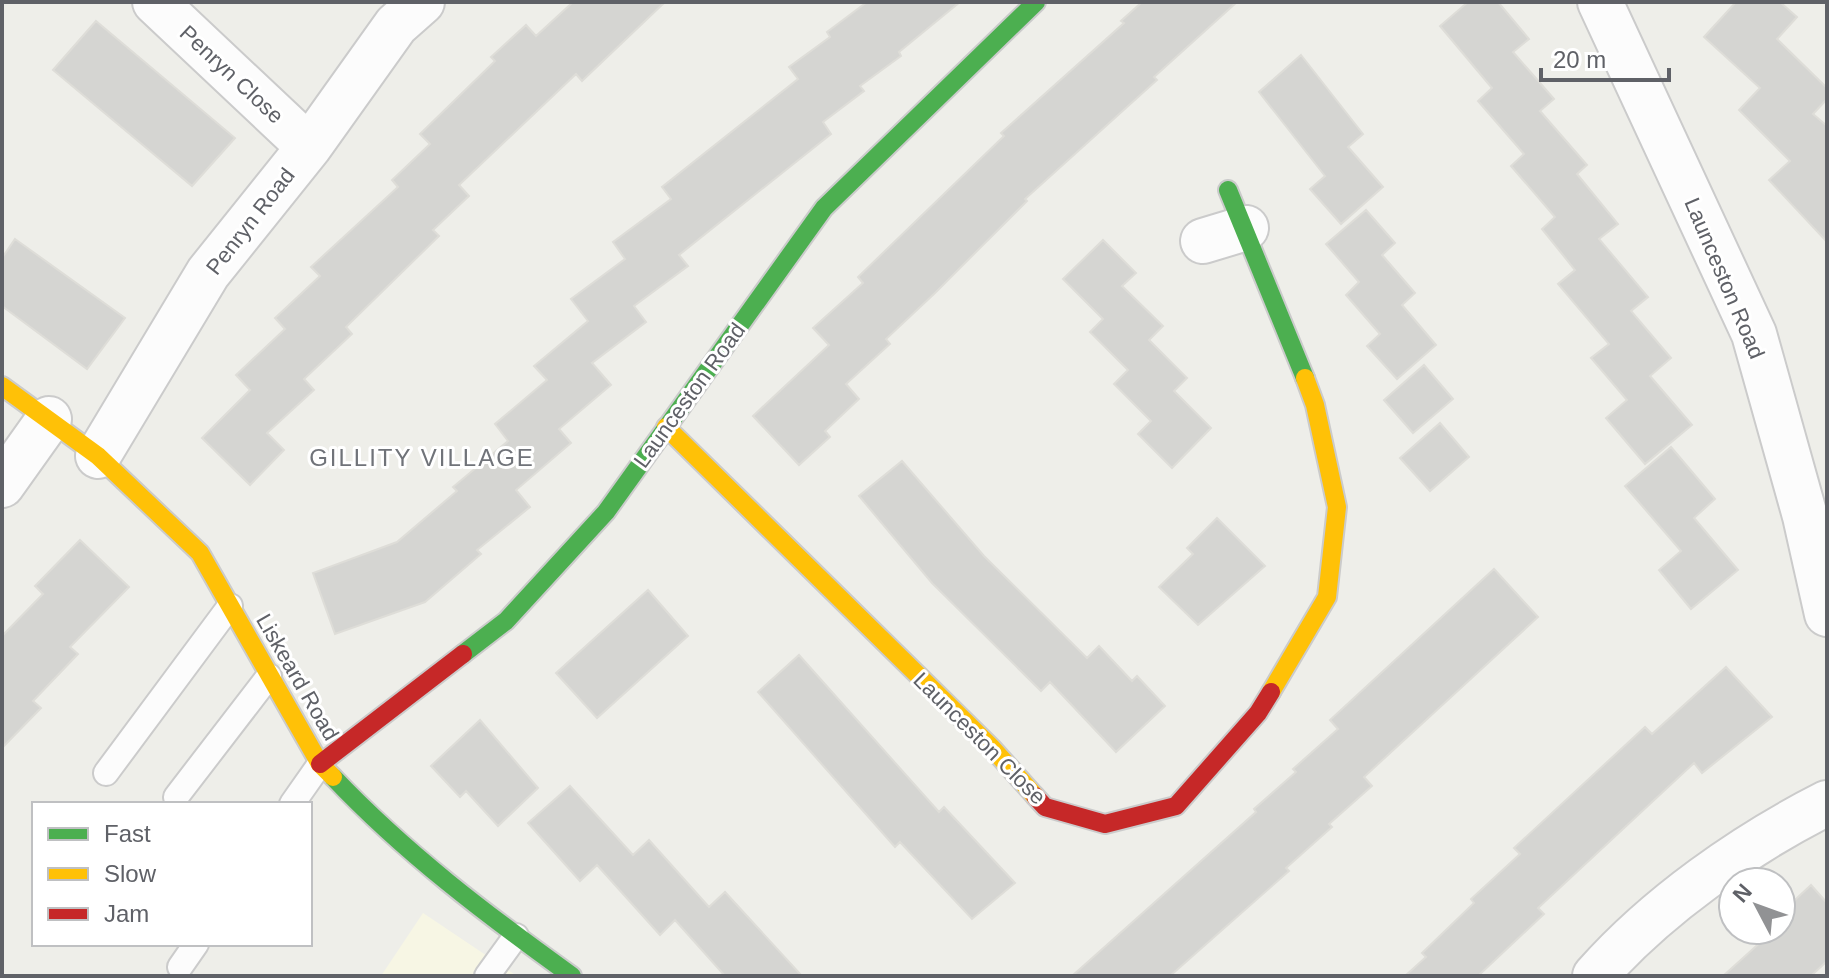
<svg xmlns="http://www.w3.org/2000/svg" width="1829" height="978" font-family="Helvetica,sans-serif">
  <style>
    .commercial { fill: #f7f6e4 }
    .building { fill: #d5d5d2; stroke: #deddd8; stroke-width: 2 }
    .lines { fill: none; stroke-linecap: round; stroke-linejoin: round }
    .lane-casing { stroke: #cbcbcb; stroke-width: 28 }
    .street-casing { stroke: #cbcbcb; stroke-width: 48 }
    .fast-casing { stroke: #cbcbcb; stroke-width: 22 }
    .slow-casing { stroke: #cbcbcb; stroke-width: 22 }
    .jam-casing { stroke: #cbcbcb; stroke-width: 22 }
    .lane { stroke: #fcfcfc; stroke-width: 24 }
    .street { stroke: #fcfcfc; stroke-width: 44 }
    .fast { stroke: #4caf50; stroke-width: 18 }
    .slow { stroke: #ffc107; stroke-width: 18 }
    .jam { stroke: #c62828; stroke-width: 18 }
    .labels { text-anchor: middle; stroke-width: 6; stroke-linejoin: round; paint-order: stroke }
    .street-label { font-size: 22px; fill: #5f6167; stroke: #fff }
    .neighbourhood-label { font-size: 24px; letter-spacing: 2px; fill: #707379; stroke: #fff }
  </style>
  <rect width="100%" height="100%" fill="#eeeee9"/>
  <!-- commercial -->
  <path class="commercial" d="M 423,913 L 517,976 L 381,976 Z"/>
  <!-- building -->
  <path class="building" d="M 573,2 L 665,2 L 582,81 L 576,74 L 459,185 L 469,196 L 433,230 L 439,236 L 346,327 L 352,334 L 304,379 L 314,390 L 267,433 L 284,450 L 250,485 L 202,438 L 250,390 L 236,375 L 285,329 L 275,318 L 320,276 L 311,267 L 398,187 L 392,180 L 430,144 L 420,134 L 495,61 L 491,57 L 526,25 L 536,36 Z
    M 867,2 L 960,2 L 899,52 L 901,56 L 860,86 L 864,91 L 823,122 L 831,134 L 679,255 L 688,266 L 634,306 L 646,322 L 592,363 L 611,385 L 559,429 L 571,443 L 516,490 L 530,507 L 477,550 L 481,554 L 425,602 L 335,634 L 313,573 L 397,542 L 457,491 L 453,487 L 508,441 L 495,424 L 547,380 L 534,366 L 588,321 L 571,299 L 625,259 L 613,242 L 671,199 L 662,187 L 798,79 L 789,67 L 830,37 L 827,32 Z
    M 1142,2 L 1237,2 L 1154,77 L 1157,80 L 1025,199 L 1027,201 L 935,293 L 886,339 L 890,344 L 846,384 L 859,399 L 825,431 L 830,437 L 799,465 L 753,416 L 829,345 L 813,328 L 863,283 L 858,277 L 1004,136 L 1001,133 L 1124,23 L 1121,21 Z
    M 1468,2 L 1498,2 L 1529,39 L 1513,52 L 1554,99 L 1540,111 L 1587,165 L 1577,174 L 1618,224 L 1599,239 L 1648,297 L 1631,311 L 1671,358 L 1650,376 L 1692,425 L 1645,464 L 1606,418 L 1627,400 L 1591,358 L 1609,344 L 1558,284 L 1575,270 L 1542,229 L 1555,217 L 1511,166 L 1524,154 L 1478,101 L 1492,88 L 1440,26 Z
    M 1736,2 L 1780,2 L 1797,17 L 1777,39 L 1827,88 L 1827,99 L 1813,114 L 1827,126 L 1827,242 L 1769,180 L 1790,161 L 1739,110 L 1760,88 L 1704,37 Z
    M 96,21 L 235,138 L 192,186 L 53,70 Z
    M 1301,55 L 1363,134 L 1348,147 L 1383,187 L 1341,224 L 1310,189 L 1325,176 L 1259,92 Z
    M 1366,210 L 1395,243 L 1382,255 L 1415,293 L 1402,305 L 1436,345 L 1397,379 L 1367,346 L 1380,334 L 1346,295 L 1359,282 L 1326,244 Z
    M 15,239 L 125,318 L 87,369 L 2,306 L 2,258 Z
    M 1103,240 L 1136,273 L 1122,286 L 1163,326 L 1149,340 L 1187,378 L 1174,391 L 1211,428 L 1172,468 L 1138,434 L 1151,421 L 1114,384 L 1128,370 L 1090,332 L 1103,319 L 1063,279 Z
    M 1424,365 L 1453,399 L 1413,433 L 1384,400 Z
    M 1440,423 L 1469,457 L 1430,491 L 1400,458 Z
    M 1671,447 L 1715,499 L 1694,518 L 1738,570 L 1691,609 L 1659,570 L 1681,551 L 1625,486 Z
    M 902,461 L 984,556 L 1087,658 L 1099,646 L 1132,681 L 1137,676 L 1165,706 L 1116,752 L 1050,682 L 1041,691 L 932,583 L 859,496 Z
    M 1217,518 L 1265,566 L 1198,625 L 1159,587 L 1193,554 L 1187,548 Z
    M 80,540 L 129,587 L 70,647 L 78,654 L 33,701 L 41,708 L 2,748 L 2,636 L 43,594 L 35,586 Z
    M 1494,569 L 1538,617 L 1364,777 L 1372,786 L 1329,824 L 1332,827 L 1286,868 L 1289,871 L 1170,976 L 1072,976 L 1256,812 L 1254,809 L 1296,772 L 1293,769 L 1338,729 L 1330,720 Z
    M 648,590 L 688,636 L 597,718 L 556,673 Z
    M 799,655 L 939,812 L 944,807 L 1015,883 L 972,919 L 900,842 L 895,847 L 758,692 Z
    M 1726,667 L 1772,717 L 1702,773 L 1694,763 L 1538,908 L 1544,914 L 1478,976 L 1405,976 L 1426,957 L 1422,953 L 1474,903 L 1471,899 L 1520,854 L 1514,848 L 1645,727 L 1652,734 Z
    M 480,720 L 538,788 L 498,826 L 466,791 L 460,797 L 431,766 Z
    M 570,786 L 633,855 L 649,840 L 709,907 L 725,892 L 802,976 L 725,976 L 675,920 L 660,935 L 597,865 L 580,881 L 528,823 Z
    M 1811,885 L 1827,903 L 1827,961 L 1811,976 L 1723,976 L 1774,930 L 1781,930 L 1781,913 Z"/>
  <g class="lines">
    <defs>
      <path id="lane" d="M 106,773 L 230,606
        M 176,797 L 269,676
        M 292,804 L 320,764
        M 180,967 L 196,944
        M 487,976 L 516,936"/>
      <path id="street" d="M 155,2 L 309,147
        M 1600,2 L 1754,334 L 1805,516 L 1827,614
        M 1203,241 L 1246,228
        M 98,456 L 208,273 L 309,147 L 396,25 L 422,2
        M 2,485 L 49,419
        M 1595,976 C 1657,906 1744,845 1827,803"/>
      <path id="fast" d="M 1228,190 L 1305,378
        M 463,654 L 506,621 L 606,512 L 824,208 L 1036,2
        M 333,777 C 405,853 487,915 572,976"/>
      <path id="slow" d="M 2,386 L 98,456 L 200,553 L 320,764 L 333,777
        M 666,427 L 992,748 L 1035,796
        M 1271,692 L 1327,597 L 1337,507 L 1315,405 L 1305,378"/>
      <path id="jam" d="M 320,764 L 463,654
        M 1035,796 L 1045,807 L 1105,824 L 1176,806 L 1258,713 L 1271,692"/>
    </defs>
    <!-- lane casing -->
    <use href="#lane" class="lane-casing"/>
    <!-- street casing -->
    <use href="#street" class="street-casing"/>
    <!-- fast casing -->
    <use href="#fast" class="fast-casing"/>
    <!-- slow casing -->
    <use href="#slow" class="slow-casing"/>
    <!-- jam casing -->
    <use href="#jam" class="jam-casing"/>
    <!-- lane -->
    <use href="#lane" class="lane"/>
    <!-- street -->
    <use href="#street" class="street"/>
    <!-- fast -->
    <use href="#fast" class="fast"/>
    <!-- slow -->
    <use href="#slow" class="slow"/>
    <!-- jam -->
    <use href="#jam" class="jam"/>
  </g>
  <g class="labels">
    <!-- street labels -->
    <g class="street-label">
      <text transform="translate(232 74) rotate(43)" y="8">Penryn Close</text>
      <text transform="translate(250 221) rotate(-52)" y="8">Penryn Road</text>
      <text transform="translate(1725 278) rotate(67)" y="8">Launceston Road</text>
      <text transform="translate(689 395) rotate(-54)" y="8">Launceston Road</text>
      <text transform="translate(298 677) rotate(60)" y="8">Liskeard Road</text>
      <text transform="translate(980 738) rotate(45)" y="8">Launceston Close</text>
    </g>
    <!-- neighbourhood labels -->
    <g class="neighbourhood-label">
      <text x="422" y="466">GILLITY VILLAGE</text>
    </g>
  </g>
  <!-- border -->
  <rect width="1829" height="978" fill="none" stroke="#5f6167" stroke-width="8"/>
  <!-- legend -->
  <rect x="32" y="802" width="280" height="144" fill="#ffffff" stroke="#bfc0c2" stroke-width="2"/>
  <rect x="48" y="828" width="40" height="12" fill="#4caf50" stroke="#bfc0c2" stroke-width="2"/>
  <text x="104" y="842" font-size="24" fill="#5f6167">Fast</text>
  <rect x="48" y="868" width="40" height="12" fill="#ffc107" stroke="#bfc0c2" stroke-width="2"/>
  <text x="104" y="882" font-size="24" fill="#5f6167">Slow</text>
  <rect x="48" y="908" width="40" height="12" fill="#c62828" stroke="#bfc0c2" stroke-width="2"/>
  <text x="104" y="922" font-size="24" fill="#5f6167">Jam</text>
  <!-- north arrow -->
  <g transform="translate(1757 906) rotate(311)"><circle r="38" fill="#ffffff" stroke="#bfc0c2" stroke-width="2"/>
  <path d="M0-6L14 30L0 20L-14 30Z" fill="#919294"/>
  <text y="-12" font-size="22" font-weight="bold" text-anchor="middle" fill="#5f6167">N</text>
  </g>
  <!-- scale -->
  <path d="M1541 68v12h128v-12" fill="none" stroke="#5f6167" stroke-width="4"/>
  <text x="1553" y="68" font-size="24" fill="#5f6167" stroke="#ffffff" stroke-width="6" paint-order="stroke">20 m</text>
</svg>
